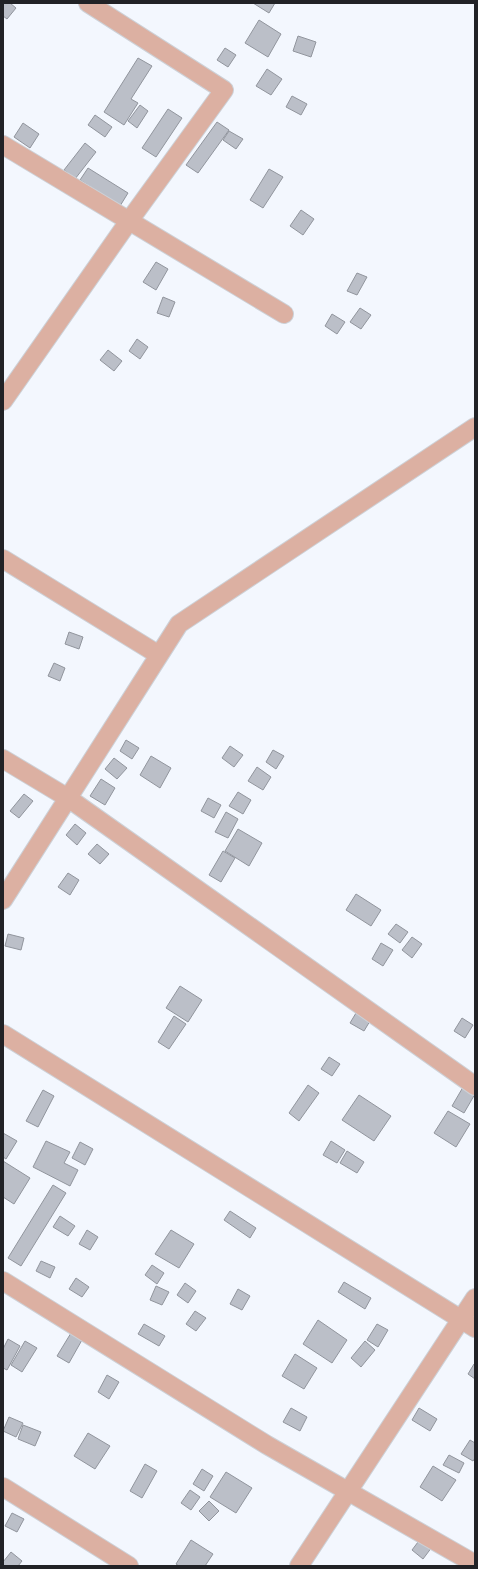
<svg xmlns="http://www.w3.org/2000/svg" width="478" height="1569" font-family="'Fira Sans',sans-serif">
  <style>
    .building { fill: #bbbfc8; stroke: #91959d }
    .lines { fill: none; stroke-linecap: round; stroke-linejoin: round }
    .minor-casing { stroke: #cdd1d7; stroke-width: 20 }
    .minor { stroke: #dcb0a2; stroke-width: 18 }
  </style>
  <rect width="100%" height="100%" fill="#f3f7fe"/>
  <!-- building -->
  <path class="building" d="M 3,3 L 10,3 L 16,8 L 7,19 L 3,16 Z
    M 253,3 L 275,3 L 269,13 Z
    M 259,20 L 281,34 L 268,57 L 245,43 Z
    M 298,36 L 316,42 L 311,57 L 293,51 Z
    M 225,48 L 236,55 L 228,67 L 217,60 Z
    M 138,58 L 152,66 L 131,99 L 138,103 L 124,125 L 104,112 Z
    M 267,69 L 282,79 L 271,95 L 256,86 Z
    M 292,96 L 307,104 L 301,115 L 286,107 Z
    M 140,105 L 148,111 L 137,128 L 128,121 Z
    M 168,109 L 182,118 L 156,157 L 142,148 Z
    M 95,115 L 112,127 L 105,137 L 88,125 Z
    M 217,122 L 229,130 L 198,173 L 186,165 Z
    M 23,123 L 39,134 L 30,148 L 14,137 Z
    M 229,131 L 243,139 L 236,149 L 223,140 Z
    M 85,143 L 96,152 L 75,179 L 64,170 Z
    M 88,168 L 128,193 L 120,206 L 80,180 Z
    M 269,169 L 283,177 L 263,208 L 250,200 Z
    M 301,210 L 314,219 L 303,235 L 290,226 Z
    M 156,262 L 168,269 L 156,290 L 143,282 Z
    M 357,273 L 367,277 L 357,295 L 347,291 Z
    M 163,297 L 175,302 L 169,317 L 157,313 Z
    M 360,308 L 371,315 L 361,329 L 350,322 Z
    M 332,314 L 345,322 L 337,334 L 325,326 Z
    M 137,339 L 148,347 L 140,359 L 129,351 Z
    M 108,350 L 122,361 L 114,371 L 100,360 Z
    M 69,632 L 83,637 L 79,649 L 65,644 Z
    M 54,663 L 65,668 L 60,681 L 48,676 Z
    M 126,740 L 139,748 L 132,759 L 120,751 Z
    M 230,746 L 243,755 L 234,767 L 222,758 Z
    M 273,750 L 284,756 L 276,769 L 266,762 Z
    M 151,756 L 171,768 L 160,788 L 140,775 Z
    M 114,758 L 127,768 L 117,779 L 105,769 Z
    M 257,767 L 271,777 L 263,790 L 248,781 Z
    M 101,779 L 115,788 L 105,805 L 90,796 Z
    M 238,792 L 251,800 L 243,814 L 229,806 Z
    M 24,794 L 33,801 L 19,818 L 10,811 Z
    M 208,798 L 221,805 L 214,818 L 201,811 Z
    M 226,812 L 238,819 L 228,838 L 215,832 Z
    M 75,824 L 86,833 L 77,845 L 66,835 Z
    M 238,829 L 262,843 L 249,866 L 225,851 Z
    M 97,844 L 109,854 L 100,864 L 88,854 Z
    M 223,851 L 235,858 L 221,882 L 209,875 Z
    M 68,873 L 79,880 L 70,895 L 58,887 Z
    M 356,894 L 381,910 L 371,926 L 346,910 Z
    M 396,924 L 408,932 L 400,943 L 388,934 Z
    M 8,934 L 24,938 L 21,950 L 5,946 Z
    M 412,937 L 422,944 L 412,958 L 402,950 Z
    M 381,943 L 393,950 L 383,966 L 372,959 Z
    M 180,986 L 202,1000 L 188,1022 L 166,1008 Z
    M 356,1013 L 370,1021 L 364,1031 L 350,1023 Z
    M 174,1016 L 186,1024 L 169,1049 L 158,1042 Z
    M 462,1018 L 473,1025 L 465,1038 L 454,1031 Z
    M 329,1057 L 340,1064 L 332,1076 L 321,1069 Z
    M 466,1082 L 475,1094 L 464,1113 L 452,1106 Z
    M 308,1085 L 319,1093 L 299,1121 L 289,1113 Z
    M 43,1090 L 54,1096 L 38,1127 L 26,1121 Z
    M 359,1095 L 391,1116 L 374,1141 L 342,1120 Z
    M 448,1111 L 470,1124 L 456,1147 L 434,1133 Z
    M 3,1133 L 17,1141 L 6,1159 L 3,1157 Z
    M 46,1141 L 70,1152 L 64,1163 L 78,1170 L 70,1186 L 33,1167 Z
    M 331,1141 L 345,1150 L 337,1163 L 323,1155 Z
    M 80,1142 L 93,1149 L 85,1165 L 72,1158 Z
    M 347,1151 L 364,1162 L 357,1173 L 340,1163 Z
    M 3,1161 L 30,1178 L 14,1204 L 3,1197 Z
    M 53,1185 L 66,1193 L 21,1266 L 8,1258 Z
    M 230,1211 L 256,1228 L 250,1238 L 224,1220 Z
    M 60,1216 L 75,1226 L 68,1236 L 53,1227 Z
    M 87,1230 L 98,1237 L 90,1250 L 79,1244 Z
    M 171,1230 L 194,1244 L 179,1268 L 155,1254 Z
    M 41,1261 L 55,1267 L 50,1278 L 36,1271 Z
    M 152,1265 L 164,1273 L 157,1284 L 145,1275 Z
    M 76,1278 L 89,1287 L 82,1297 L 69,1289 Z
    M 344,1282 L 371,1298 L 365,1309 L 338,1292 Z
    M 185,1283 L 196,1291 L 188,1303 L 177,1295 Z
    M 156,1286 L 169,1292 L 162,1305 L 150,1300 Z
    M 238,1289 L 250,1296 L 242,1310 L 230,1304 Z
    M 195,1311 L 206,1318 L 196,1331 L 186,1324 Z
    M 318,1320 L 347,1340 L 332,1363 L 303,1344 Z
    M 144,1324 L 165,1336 L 159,1346 L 138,1334 Z
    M 377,1324 L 388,1330 L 378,1347 L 367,1340 Z
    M 71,1333 L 82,1340 L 69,1363 L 57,1356 Z
    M 8,1339 L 20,1346 L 7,1370 L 3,1368 L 3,1349 Z
    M 25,1341 L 37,1348 L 22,1372 L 11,1365 Z
    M 365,1341 L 375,1350 L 361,1367 L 351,1358 Z
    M 295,1354 L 317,1368 L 304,1389 L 282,1376 Z
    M 474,1364 L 475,1364 L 475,1379 L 468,1374 Z
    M 107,1375 L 119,1382 L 109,1399 L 98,1392 Z
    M 291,1408 L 307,1417 L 300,1431 L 283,1422 Z
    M 419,1408 L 437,1419 L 430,1431 L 412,1420 Z
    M 9,1417 L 23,1423 L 16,1437 L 3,1431 Z
    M 23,1425 L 41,1432 L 35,1446 L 18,1439 Z
    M 88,1433 L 110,1446 L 95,1469 L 74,1456 Z
    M 470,1440 L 475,1443 L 475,1458 L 473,1461 L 461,1454 Z
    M 449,1455 L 464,1463 L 459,1473 L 443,1465 Z
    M 145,1464 L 157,1471 L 142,1498 L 130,1491 Z
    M 433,1466 L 456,1480 L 442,1501 L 420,1487 Z
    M 202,1469 L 213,1476 L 204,1491 L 193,1484 Z
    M 226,1472 L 252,1488 L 236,1513 L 210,1497 Z
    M 190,1490 L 200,1497 L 191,1510 L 181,1503 Z
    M 209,1501 L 219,1511 L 209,1521 L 199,1511 Z
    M 12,1513 L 24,1519 L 17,1532 L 5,1526 Z
    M 424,1534 L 435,1543 L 423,1559 L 412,1550 Z
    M 191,1540 L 213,1554 L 205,1566 L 179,1566 L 176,1564 Z
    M 11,1552 L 22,1561 L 18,1566 L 3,1566 L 3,1562 Z"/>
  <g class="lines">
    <defs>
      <path id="minor" d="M 3,145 L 284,314
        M 3,401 L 129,221 L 224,90 L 88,3
        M 3,559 L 159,655
        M 3,759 L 68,798 L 475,1086
        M 3,900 L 179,624 L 475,427
        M 3,1034 L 475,1328
        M 3,1281 L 267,1445 L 475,1564
        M 3,1487 L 129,1566
        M 299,1566 L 475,1298"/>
    </defs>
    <!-- minor casing -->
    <use href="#minor" class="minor-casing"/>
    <!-- minor -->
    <use href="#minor" class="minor"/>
  </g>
  <!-- border -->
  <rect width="478" height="1569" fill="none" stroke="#212226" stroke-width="8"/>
</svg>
